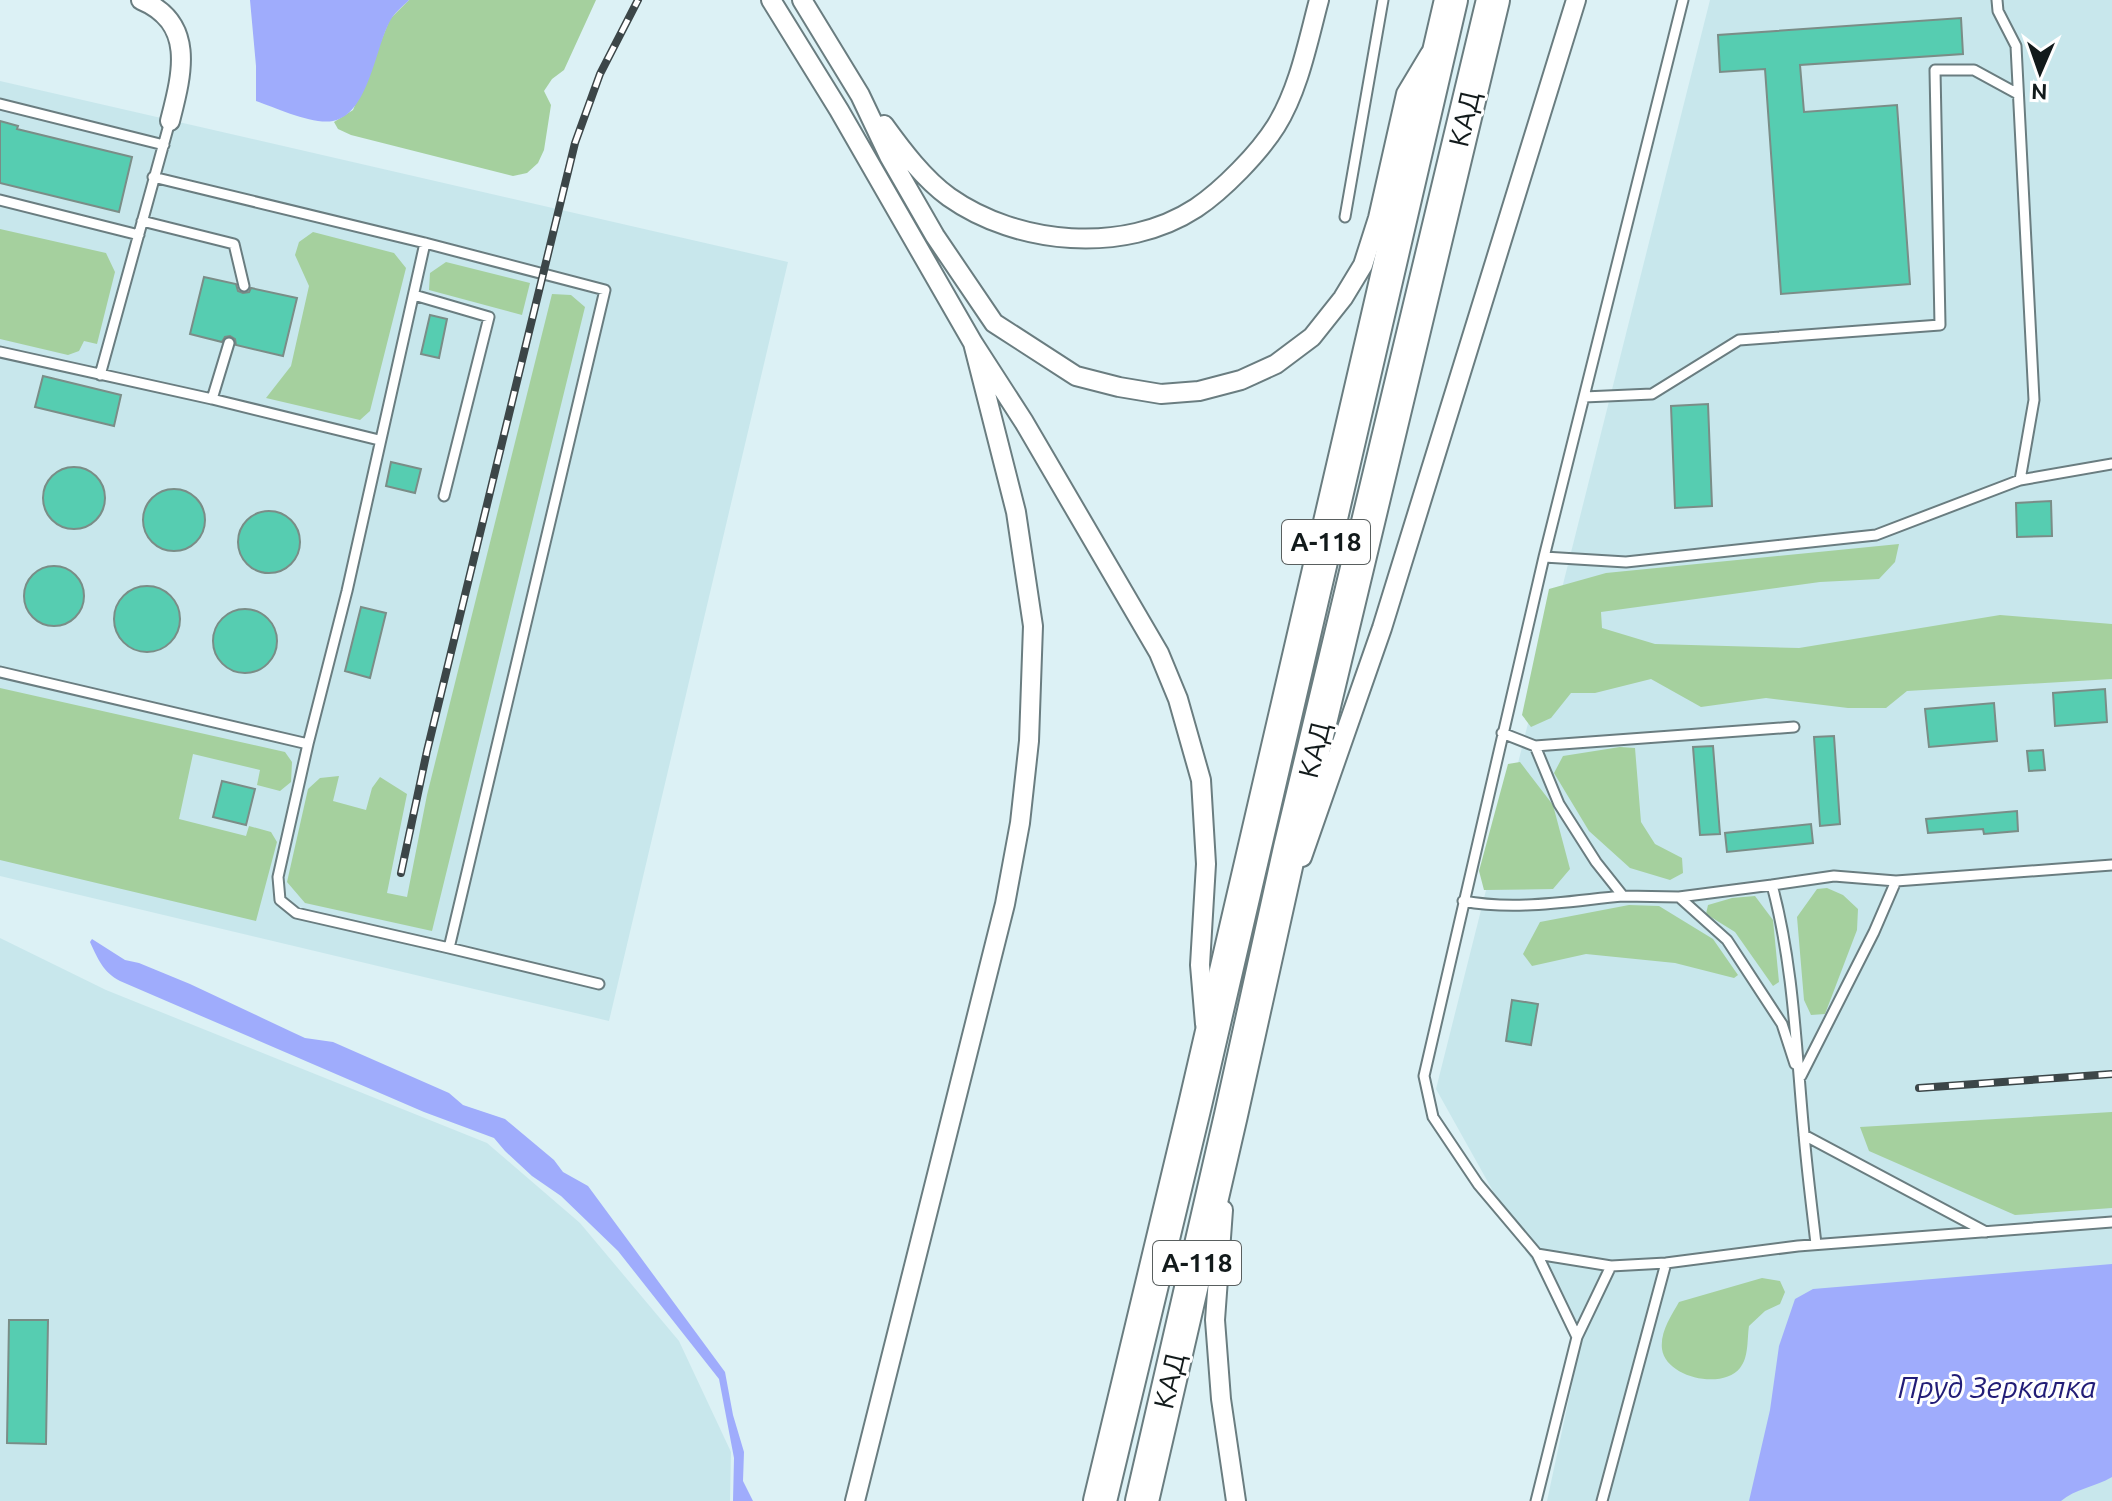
<svg xmlns="http://www.w3.org/2000/svg" width="2112" height="1501" font-family="Ubuntu,sans-serif">
  <style>
    .built { fill: #c8e7ec }
    .green { fill: #a5d09e }
    .water { fill: #9facfc }
    .building { fill: #56cdb1; stroke: #7a8d87; stroke-width: 2 }
    .lines { fill: none; stroke-linecap: round; stroke-linejoin: round }
    .lane-casing { stroke: #6a7d80; stroke-width: 13 }
    .street-casing { stroke: #6a7d80; stroke-width: 22 }
    .highway-casing { stroke: #6a7d80; stroke-width: 36 }
    .lane { stroke: #fff; stroke-width: 9 }
    .street { stroke: #fff; stroke-width: 18 }
    .highway { stroke: #fff; stroke-width: 32 }
    .rail-casing { stroke: #3c4648; stroke-width: 8 }
    .rail { stroke: #fff; stroke-width: 5; stroke-dasharray: 15; stroke-linecap: butt }
    .labels { text-anchor: middle; stroke-width: 6; stroke-linejoin: round; paint-order: stroke }
    .shield { fill: #fff; stroke: #595f5f; stroke-width: 2 }
    .shield-label { font-size: 26px; font-weight: bold; fill: #121a1b }
    .street-label { font-size: 28px; fill: #121a1b; stroke: #fff }
    .water-label { font-size: 30px; font-style: italic; fill: #221d77; stroke: #fff }
  </style>
  <rect width="100%" height="100%" fill="#dcf1f5"/>
  <!-- built -->
  <path class="built" d="M 1710,0 L 2112,0 L 2112,1501 L 1547,1501 L 1580,1347 L 1436,1089 Z
    M 0,81 L 788,262 L 609,1021 L 0,876 Z
    M 0,938 L 106,990 L 487,1143 L 580,1223 L 679,1341 L 731,1452 L 730,1501 L 0,1501 Z"/>
  <!-- green -->
  <path class="green" d="M 409,0 L 596,0 L 564,70 L 552,79 L 544,91 L 551,105 L 544,150 L 538,163 L 527,173 L 513,176 L 351,135 L 338,129 L 334,122 L 353,110 L 390,19 Z
    M 0,229 L 106,253 L 115,272 L 97,344 L 84,341 L 79,351 L 68,355 L 0,339 Z
    M 313,232 L 394,253 L 406,268 L 370,411 L 360,420 L 266,398 L 291,366 L 309,286 L 295,255 L 299,242 Z
    M 446,262 L 530,283 L 522,315 L 429,290 L 430,273 Z
    M 552,294 L 571,295 L 585,307 L 432,931 L 305,903 L 287,882 L 308,789 L 320,778 L 339,776 L 333,801 L 366,810 L 372,788 L 380,777 L 407,794 L 387,893 L 407,897 L 427,795 Z
    M 1899,544 L 1895,562 L 1879,579 L 1820,582 L 1601,612 L 1602,628 L 1655,644 L 1799,648 L 2000,615 L 2112,624 L 2112,679 L 1907,691 L 1886,708 L 1848,708 L 1766,698 L 1701,707 L 1651,679 L 1595,693 L 1571,693 L 1551,718 L 1531,727 L 1522,715 L 1549,589 L 1606,573 Z
    M 0,688 L 285,752 L 292,762 L 291,782 L 280,791 L 257,785 L 260,770 L 193,754 L 179,819 L 246,836 L 249,826 L 271,832 L 277,842 L 256,921 L 0,860 Z
    M 1620,747 L 1635,748 L 1641,822 L 1655,844 L 1682,858 L 1683,873 L 1670,880 L 1630,868 L 1589,831 L 1554,773 L 1563,756 Z
    M 1520,762 L 1553,805 L 1570,869 L 1553,889 L 1484,890 L 1479,871 L 1508,764 Z
    M 1827,888 L 1843,895 L 1858,909 L 1857,930 L 1825,1014 L 1811,1015 L 1804,1000 L 1797,917 L 1817,889 Z
    M 1755,896 L 1773,920 L 1779,982 L 1773,986 L 1735,932 L 1706,914 L 1708,905 L 1732,898 Z
    M 1629,905 L 1659,906 L 1713,939 L 1738,975 L 1734,978 L 1675,963 L 1586,954 L 1532,966 L 1523,954 L 1540,922 Z
    M 2112,1112 L 2112,1208 L 2015,1215 L 1869,1151 L 1860,1127 Z
    M 1762,1278 L 1780,1281 L 1785,1292 L 1780,1304 L 1765,1311 L 1749,1326 C 1747,1339 1749,1357 1740,1368 C 1723,1390 1666,1378 1662,1349 C 1660,1332 1671,1316 1679,1302 Z"/>
  <!-- water -->
  <path class="water" d="M 250,0 L 409,0 C 402,7 393,14 389,23 C 375,50 368,114 333,121 C 313,125 276,108 256,101 L 256,66 Z
    M 92,939 L 125,960 L 139,963 L 190,984 L 292,1032 L 305,1038 L 333,1042 L 449,1093 L 463,1105 L 505,1119 L 554,1160 L 563,1172 L 588,1186 L 725,1372 L 733,1415 L 744,1452 L 743,1481 L 753,1501 L 733,1501 L 734,1458 L 719,1379 L 618,1251 L 561,1196 L 532,1176 L 505,1151 L 494,1138 L 424,1112 L 120,981 C 103,972 98,959 90,942 Z
    M 2112,1264 L 2112,1477 C 2095,1487 2075,1489 2061,1501 L 1749,1501 L 1770,1410 L 1779,1346 L 1795,1299 L 1813,1289 Z"/>
  <!-- building -->
  <path class="building" d="M 1961,18 L 1963,54 L 1800,65 L 1804,112 L 1897,105 L 1910,284 L 1781,294 L 1765,69 L 1720,72 L 1718,35 Z
    M 0,121 L 18,126 L 17,129 L 132,157 L 119,212 L 0,183 Z
    M 204,277 L 236,284 L 238,291 L 243,293 L 249,292 L 251,288 L 297,298 L 283,356 L 236,345 L 235,339 L 230,336 L 225,337 L 222,342 L 190,334 Z
    M 430,315 L 447,319 L 439,358 L 421,354 Z
    M 43,376 L 121,395 L 114,426 L 35,407 Z
    M 1708,404 L 1712,506 L 1675,508 L 1671,406 Z
    M 391,462 L 421,469 L 415,493 L 386,486 Z
    M43 498a31 31 0 1 1 62 0a31 31 0 1 1-62 0Z
    M143 520a31 31 0 1 1 62 0a31 31 0 1 1-62 0Z
    M 2051,501 L 2052,536 L 2017,537 L 2016,503 Z
    M238 542a31 31 0 1 1 62 0a31 31 0 1 1-62 0Z
    M24 596a30 30 0 1 1 60 0a30 30 0 1 1-60 0Z
    M114 619a33 33 0 1 1 66 0a33 33 0 1 1-66 0Z
    M 361,607 L 386,613 L 370,678 L 345,671 Z
    M213 641a32 32 0 1 1 64 0a32 32 0 1 1-64 0Z
    M 2105,689 L 2107,722 L 2055,726 L 2053,693 Z
    M 1994,703 L 1997,741 L 1929,747 L 1925,709 Z
    M 1834,736 L 1840,824 L 1820,826 L 1814,737 Z
    M 1713,746 L 1720,834 L 1700,835 L 1693,747 Z
    M 2043,750 L 2045,770 L 2029,771 L 2027,751 Z
    M 222,781 L 255,789 L 246,825 L 213,817 Z
    M 2017,811 L 2018,831 L 1984,834 L 1983,829 L 1928,833 L 1926,819 Z
    M 1811,824 L 1813,843 L 1727,852 L 1725,833 Z
    M 1512,1000 L 1538,1004 L 1531,1045 L 1506,1041 Z
    M 9,1320 L 48,1320 L 46,1444 L 7,1443 Z"/>
  <g class="lines">
    <defs>
      <path id="lane" d="M 1997,0 L 1998,11 L 2016,46 L 2034,400 L 2020,480
        M 0,104 L 164,145
        M 0,200 L 139,235
        M 1345,217 L 1383,0
        M 142,221 L 234,244 L 244,286
        M 414,295 L 489,317 L 444,496
        M 0,352 L 212,399 L 379,440
        M 100,375 L 170,121
        M 1584,397 L 1652,394 L 1739,340 L 1940,325 L 1935,70 L 1974,70 L 2018,94
        M 212,399 L 229,343
        M 1544,557 L 1626,562 L 1876,535 L 2020,480 L 2112,464
        M 0,672 L 308,744 L 278,877 L 280,900 L 296,913 L 449,948 L 605,290 L 425,243 L 153,177
        M 1502,733 L 1535,746 L 1559,804 L 1596,862 L 1623,896 L 1679,897 L 1772,885 C 1794,967 1796,1050 1804,1134 C 1807,1171 1812,1208 1816,1244
        M 308,744 L 347,591 L 425,243
        M 1535,746 L 1794,727
        M 1772,885 L 1834,876 L 1896,881 L 2112,865
        M 1679,897 L 1727,940 L 1782,1024 L 1795,1064
        M 1463,901 C 1516,911 1569,901 1623,896
        M 449,948 L 599,984
        M 1801,1076 L 1874,932 L 1896,881
        M 1804,1135 L 1986,1232
        M 1537,1254 L 1611,1266
        M 1577,1337 L 1611,1266 L 1666,1263 L 1798,1246 L 2112,1222
        M 1536,1501 L 1577,1337 L 1537,1254 L 1478,1184 L 1433,1117 L 1424,1076 L 1544,557 L 1683,0
        M 1602,1501 L 1666,1263"/>
      <path id="street" d="M 141,0 C 196,23 182,74 170,121
        M 771,0 L 839,110 L 973,343 L 1024,422 L 1159,653 L 1178,699 L 1201,780 L 1206,864 L 1200,965 L 1205,1024
        M 802,0 L 860,95 L 889,156 L 935,236 L 994,323 L 1076,376 L 1119,387 L 1161,394 L 1199,391 L 1241,380 L 1276,364 L 1312,337 L 1343,298 L 1363,265 L 1378,218 L 1406,94 L 1430,54
        M 884,125 C 902,150 924,179 949,197 C 1017,245 1124,255 1196,208 C 1223,190 1259,153 1276,126 C 1299,89 1308,41 1319,0
        M 1302,857 L 1382,628 L 1576,0
        M 1223,1210 L 1215,1320 L 1221,1399 L 1236,1501
        M 855,1501 L 1005,904 L 1020,823 L 1029,741 L 1033,626 L 1016,512 L 973,343"/>
      <path id="highway" d="M 1100,1501 L 1195,1105 L 1451,0
        M 1142,1501 L 1231,1115 L 1290,848 L 1493,0"/>
    </defs>
    <!-- lane casing -->
    <use href="#lane" class="lane-casing"/>
    <!-- street casing -->
    <use href="#street" class="street-casing"/>
    <!-- highway casing -->
    <use href="#highway" class="highway-casing"/>
    <!-- lane -->
    <use href="#lane" class="lane"/>
    <!-- street -->
    <use href="#street" class="street"/>
    <!-- highway -->
    <use href="#highway" class="highway"/>
    <defs>
      <path id="rail" d="M 401,873 L 427,751 L 575,143 L 600,74 L 638,0
        M 1919,1088 L 2112,1074"/>
    </defs>
    <!-- rail casing -->
    <use href="#rail" class="rail-casing"/>
    <!-- rail -->
    <use href="#rail" class="rail"/>
  </g>
  <g class="labels">
    <!-- shield labels -->
    <g class="shield">
      <rect x="1282" y="520" width="88" height="44" rx="6"/>
      <rect x="1153" y="1241" width="88" height="44" rx="6"/>
    </g>
    <g class="shield-label">
      <text x="1326" y="551">А-118</text>
      <text x="1197" y="1272">А-118</text>
    </g>
    <!-- street labels -->
    <g class="street-label">
      <text transform="translate(1464 119) rotate(-77)" y="10">КАД</text>
      <text transform="translate(1314 750) rotate(-76)" y="10">КАД</text>
      <text transform="translate(1169 1381) rotate(-77)" y="10">КАД</text>
    </g>
    <!-- water labels -->
    <g class="water-label">
      <text x="1997" y="1398">Пруд Зеркалка</text>
    </g>
  </g>
  <!-- north arrow -->
  <g transform="translate(2040 72) rotate(182)" stroke="#ffffff" stroke-width="6" paint-order="stroke">
  <path d="M0-6L14 30L0 20L-14 30Z" fill="#121a1b"/>
  <text y="-12" font-size="22" font-weight="bold" text-anchor="middle" fill="#121a1b">N</text>
  </g>
</svg>
